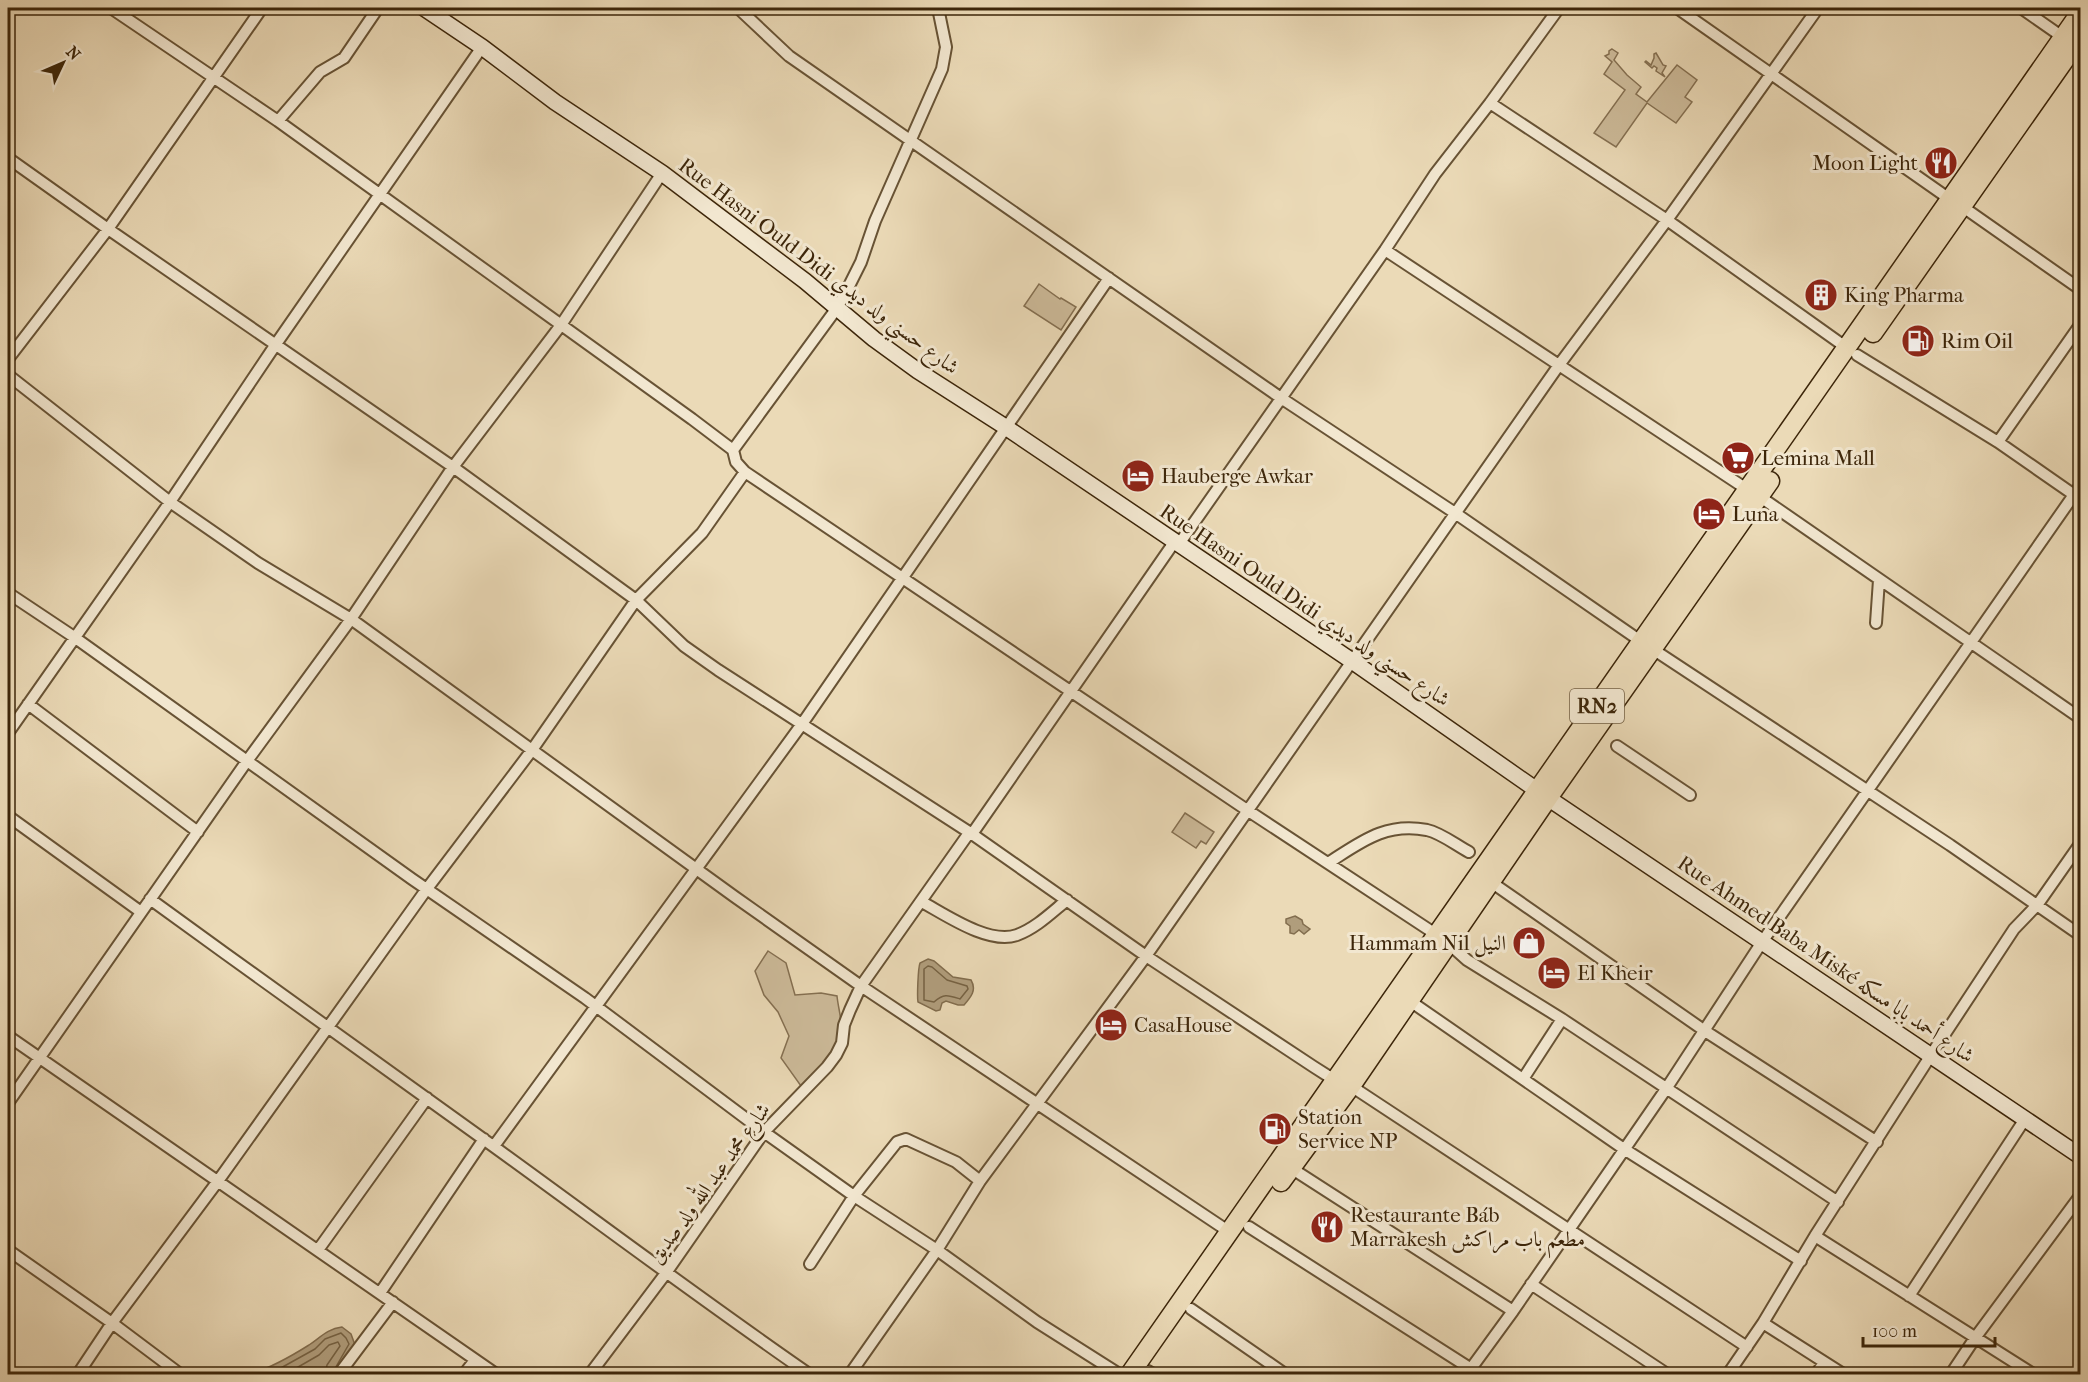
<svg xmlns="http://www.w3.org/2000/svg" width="2088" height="1382" font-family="'IM FELL French Canon',Amiri,serif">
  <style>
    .green { fill: #cdbb9a; stroke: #857052; stroke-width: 1.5 }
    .water { fill: #b09d7c; stroke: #826d4e; stroke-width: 1.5 }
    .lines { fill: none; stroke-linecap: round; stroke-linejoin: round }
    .shore { stroke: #766243; stroke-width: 1.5 }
    .street-casing { stroke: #685335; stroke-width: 14 }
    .secondary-casing { stroke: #3d260a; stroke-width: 18 }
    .highway-casing { stroke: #3d260a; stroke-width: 21 }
    .street { stroke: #f2e7d0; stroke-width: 10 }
    .secondary { stroke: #f2e7d0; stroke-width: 15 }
    .highway { stroke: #ebdab7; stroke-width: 18 }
    .labels { text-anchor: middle; stroke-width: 6; stroke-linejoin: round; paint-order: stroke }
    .shield { fill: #f2e7d0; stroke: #736045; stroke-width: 1.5 }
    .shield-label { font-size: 20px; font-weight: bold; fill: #3d260a }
    .poi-label { font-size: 21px; fill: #3d260a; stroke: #f2e7d0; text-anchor: start }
    .street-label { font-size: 21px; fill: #3d260a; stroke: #f2e7d0 }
  </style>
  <rect width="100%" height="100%" fill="#ebdab7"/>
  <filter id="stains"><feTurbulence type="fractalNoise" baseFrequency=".00333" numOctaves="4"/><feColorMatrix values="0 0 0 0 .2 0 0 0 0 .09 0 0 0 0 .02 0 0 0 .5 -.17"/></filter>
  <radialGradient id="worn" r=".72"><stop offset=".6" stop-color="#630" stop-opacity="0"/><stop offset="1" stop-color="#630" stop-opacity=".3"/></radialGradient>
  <!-- green -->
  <path class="green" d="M 1612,49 L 1618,53 L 1614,60 L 1627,75 L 1641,87 L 1636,94 L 1647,102 L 1677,65 L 1697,80 L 1685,97 L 1692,102 L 1676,123 L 1647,103 L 1616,147 L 1594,133 L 1625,90 L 1604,74 L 1612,62 L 1605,56 L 1609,54 L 1609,51 Z
    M 1656,53 L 1663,65 L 1666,66 L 1662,73 L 1665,77 L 1656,71 L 1657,68 L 1654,66 L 1652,68 L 1645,62 L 1646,61 L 1651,65 L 1654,58 L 1654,54 Z
    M 1039,284 L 1060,299 L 1061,298 L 1076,307 L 1061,330 L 1024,306 Z
    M 1185,813 L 1214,832 L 1206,844 L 1201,841 L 1196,848 L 1172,832 Z
    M 768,951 L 786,963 L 795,995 L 821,993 L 837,996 C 838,1007 842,1019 841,1029 C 840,1054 819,1073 801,1086 L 781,1058 L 789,1036 L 778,1012 L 764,995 L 755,971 Z"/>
  <!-- water -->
  <path class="water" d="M 1295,916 L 1302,920 L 1303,924 L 1310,929 L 1304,934 L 1299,930 L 1294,934 L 1290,933 L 1290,926 L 1286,923 L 1286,919 Z
    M 928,959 L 934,961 L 953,977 L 971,980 C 977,990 971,997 964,1005 L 958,1005 L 946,1001 L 942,1003 L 940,1010 L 936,1011 L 918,1002 C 917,997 918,968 920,963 Z
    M 342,1327 L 351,1334 L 355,1345 L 337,1374 L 250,1374 C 271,1368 290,1357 309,1345 C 321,1337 327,1329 342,1327 Z"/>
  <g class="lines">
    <!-- shore -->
    <path class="shore" d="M 928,966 L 932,967 L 947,980 L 967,986 L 968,989 L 960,999 C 948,995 944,993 934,1002 L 924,1000 L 924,969 Z
      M 270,1374 L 315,1349 L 325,1339 L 341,1333 L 346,1338 L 349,1344 L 333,1372
      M 286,1374 L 319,1355 L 329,1345 L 338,1342 L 340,1346 L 327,1365 L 325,1374"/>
    <defs>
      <path id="street" d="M 111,8 L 278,121 L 692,419 L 733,450 L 736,462 L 745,472 L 1247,810 L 1437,935
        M 738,8 L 789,56 L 1281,398 L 1455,513 L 1642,642 L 1950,845 L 2080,935
        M 1677,8 L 1951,200
        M 2021,8 L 2064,38
        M 1490,103 L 1667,220 L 1847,348
        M 278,121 L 320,72 L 344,58 L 378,8
        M 8,158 L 108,229 L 453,467 L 636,600 L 684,646 L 718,670 L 972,834 L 1146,956 L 1314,1067 L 1336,1081 L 1351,1086 L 1747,1347
        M 1963,207 L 2080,289
        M 1385,250 L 1748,490
        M 1857,355 L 1998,442 L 2080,499
        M 8,359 L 108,229 L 262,8
        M 8,375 L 170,502 L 258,563 L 351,619 L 735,897 L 861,986 L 1231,1233
        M 1998,442 L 2080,325
        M 733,450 L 837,308 L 849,286 L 861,262 L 875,221 L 942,69 L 946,47 L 938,8
        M 1759,496 L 2080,718
        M 1179,544 L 1385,250 L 1435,174 L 1490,103 L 1559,8
        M 8,593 L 74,637 L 412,879 L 585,998 L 764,1132 L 854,1196 L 937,1250 L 1037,1322 L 1119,1374
        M 1876,623 L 1879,580
        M 28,704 L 198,832
        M 8,733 L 170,502 L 276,344 L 482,47
        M 1617,746 L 1690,795
        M 8,816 L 141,912
        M 972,834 L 1175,541
        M 1328,863 C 1361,842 1385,822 1427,830 C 1441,833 1456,845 1469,852
        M 1491,882 L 1705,1031 L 1877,1142
        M 150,899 C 264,982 379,1064 493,1146 C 598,1222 702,1300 809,1374
        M 922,902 C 946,915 989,945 1017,935 C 1036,928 1051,913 1067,900
        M 1448,943 L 1467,960 L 1562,1019 L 1838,1202
        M 1410,1001 L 1624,1149 L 1801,1261
        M 8,1036 L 496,1374
        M 1523,1079 L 1562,1019
        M 8,1103 L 247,761 L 351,619 L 453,467 L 561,325 L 662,173
        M 494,1146 L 802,724 L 1109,278
        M 1291,1168 L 1513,1311
        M 1249,1227 L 1479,1374
        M 1815,1236 L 2033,1374
        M 8,1250 L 112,1323 L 180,1374
        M 318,1250 L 427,1098
        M 810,1264 L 854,1196 L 897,1142 L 906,1139 L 956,1162 L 980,1181
        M 1531,1284 L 1667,1374
        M 380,1293 L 484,1139
        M 1909,1296 L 2025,1119
        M 1191,1309 L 1285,1374
        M 1763,1323 L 1843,1374
        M 1148,1371 L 1153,1374
        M 78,1374 L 112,1323 L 218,1181 L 426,890 L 532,750 L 636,600 L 702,533 L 745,472
        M 339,1374 L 393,1302
        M 464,1374 L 475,1360
        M 590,1374 L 666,1273 L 764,1132 L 827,1067 L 836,1055 L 842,1043 L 844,1025 L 850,1010 L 861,986 L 969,833
        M 850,1374 L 937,1250 L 980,1181 L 1146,956 L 1559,365 L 1667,220 L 1818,8
        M 1467,1374 L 1513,1311 L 1666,1089 L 1762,942 L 2080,486
        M 1728,1374 L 1763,1323 L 1815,1236 L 1931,1055 L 2014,929 L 2038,904 L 2080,844
        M 1816,1374 L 1824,1363
        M 1951,1374 L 1975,1338 L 2080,1196"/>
      <path id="secondary" d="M 424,8 L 482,47 L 555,102 L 662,173 L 805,281 L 874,339 L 918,371 L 1007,428 L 1352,661 L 1548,798 L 2080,1156"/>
      <path id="highway" d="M 1873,333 L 2080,38
        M 1281,1182 L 1351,1086 L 1548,798 L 1770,481
        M 1130,1374 L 2080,13"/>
    </defs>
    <!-- street casing -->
    <use href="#street" class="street-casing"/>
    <!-- secondary casing -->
    <use href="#secondary" class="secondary-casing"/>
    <!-- highway casing -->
    <use href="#highway" class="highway-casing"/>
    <!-- street -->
    <use href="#street" class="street"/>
    <!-- secondary -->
    <use href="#secondary" class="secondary"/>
    <!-- highway -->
    <use href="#highway" class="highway"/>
  </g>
  <!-- icons -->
  <defs>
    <symbol id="restaurant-disc" viewBox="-11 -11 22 22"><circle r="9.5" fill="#8f2418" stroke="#f2e7d0"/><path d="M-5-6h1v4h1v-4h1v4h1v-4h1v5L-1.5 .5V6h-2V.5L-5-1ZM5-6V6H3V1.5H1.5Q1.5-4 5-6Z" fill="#fff"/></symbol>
    <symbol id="building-disc" viewBox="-11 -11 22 22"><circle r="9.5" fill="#8f2418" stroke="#f2e7d0"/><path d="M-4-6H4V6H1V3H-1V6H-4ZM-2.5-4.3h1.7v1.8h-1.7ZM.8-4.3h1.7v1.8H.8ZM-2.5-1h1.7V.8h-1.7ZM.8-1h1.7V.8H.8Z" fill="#fff"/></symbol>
    <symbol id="fuel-disc" viewBox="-11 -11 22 22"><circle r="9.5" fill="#8f2418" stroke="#f2e7d0"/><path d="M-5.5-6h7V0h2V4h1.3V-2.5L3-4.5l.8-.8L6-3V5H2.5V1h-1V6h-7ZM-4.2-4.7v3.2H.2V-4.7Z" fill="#fff"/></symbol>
    <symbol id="supermarket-disc" viewBox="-11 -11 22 22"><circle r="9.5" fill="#8f2418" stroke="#f2e7d0"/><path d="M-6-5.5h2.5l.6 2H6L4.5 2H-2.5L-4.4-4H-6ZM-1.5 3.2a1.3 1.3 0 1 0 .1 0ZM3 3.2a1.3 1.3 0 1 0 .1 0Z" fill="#fff"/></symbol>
    <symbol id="hotel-disc" viewBox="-11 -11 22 22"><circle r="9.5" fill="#8f2418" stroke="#f2e7d0"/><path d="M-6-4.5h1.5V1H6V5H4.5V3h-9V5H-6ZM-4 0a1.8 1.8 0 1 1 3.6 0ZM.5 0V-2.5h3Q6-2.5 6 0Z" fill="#fff"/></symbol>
    <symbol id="shop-disc" viewBox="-11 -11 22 22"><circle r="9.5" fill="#8f2418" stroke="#f2e7d0"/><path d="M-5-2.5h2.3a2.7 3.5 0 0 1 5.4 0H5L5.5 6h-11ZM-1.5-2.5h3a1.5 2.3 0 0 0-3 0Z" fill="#fff"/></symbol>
  </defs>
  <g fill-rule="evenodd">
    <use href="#restaurant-disc" x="1922" y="144" width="38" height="38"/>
    <use href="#building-disc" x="1802" y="276" width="38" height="38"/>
    <use href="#fuel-disc" x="1899" y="322" width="38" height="38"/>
    <use href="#supermarket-disc" x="1719" y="439" width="38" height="38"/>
    <use href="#hotel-disc" x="1119" y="457" width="38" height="38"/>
    <use href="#hotel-disc" x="1690" y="495" width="38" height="38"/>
    <use href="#shop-disc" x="1510" y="924" width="38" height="38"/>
    <use href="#hotel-disc" x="1535" y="954" width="38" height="38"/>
    <use href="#hotel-disc" x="1092" y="1006" width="38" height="38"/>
    <use href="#fuel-disc" x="1256" y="1110" width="38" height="38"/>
    <use href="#restaurant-disc" x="1308" y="1208" width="38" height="38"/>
  </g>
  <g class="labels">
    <!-- shield labels -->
    <rect class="shield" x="1570" y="689" width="54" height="34" rx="4.5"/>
    <g class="shield-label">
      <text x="1597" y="713">RN2</text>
    </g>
    <!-- poi labels -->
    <g class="poi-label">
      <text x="1918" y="170" text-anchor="end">Moon Light</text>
      <text x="1844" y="302">King Pharma</text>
      <text x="1941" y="348">Rim Oil</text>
      <text x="1761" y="465">Lemina Mall</text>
      <text x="1161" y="483">Hauberge Awkar</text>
      <text x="1732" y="521">Luna</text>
      <text x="1506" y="950" text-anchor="end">Hammam Nil النيل</text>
      <text x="1577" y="980">El Kheir</text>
      <text x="1134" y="1032">CasaHouse</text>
      <text x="1298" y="1124">Station<tspan x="1298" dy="24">Service NP</tspan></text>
      <text x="1350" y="1222">Restaurante Báb<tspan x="1350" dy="24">Marrakesh مطعم باب مراكش</tspan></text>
    </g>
    <!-- street labels -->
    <g class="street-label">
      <text transform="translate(819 266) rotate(37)" y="7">Rue Hasni Ould Didi شارع حسني ولد ديدي</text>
      <text transform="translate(1305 605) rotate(34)" y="7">Rue Hasni Ould Didi شارع حسني ولد ديدي</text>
      <text transform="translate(1826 959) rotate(34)" y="7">Rue Ahmed Baba Miské شارع أحمد بابا مسكه</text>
      <text transform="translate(709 1183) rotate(-54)" y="7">شارع محمد عبد الله ولد صديق</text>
    </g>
  </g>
  <!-- margin -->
  <rect width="2088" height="1382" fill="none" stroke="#ebdab7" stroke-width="30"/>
  <rect x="9" y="9" width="2070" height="1364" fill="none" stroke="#3d260a" stroke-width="3"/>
  <rect x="15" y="15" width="2058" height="1352" fill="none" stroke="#3d260a" stroke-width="1.5"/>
  <!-- north arrow -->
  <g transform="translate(63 63) rotate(46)" stroke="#f2e7d0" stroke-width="4.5" paint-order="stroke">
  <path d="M0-4.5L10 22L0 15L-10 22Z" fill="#3d260a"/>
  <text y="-9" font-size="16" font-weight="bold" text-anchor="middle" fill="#3d260a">N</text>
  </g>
  <!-- scale -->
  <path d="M1863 1337v9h132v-9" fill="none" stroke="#3d260a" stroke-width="3"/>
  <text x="1872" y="1337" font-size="18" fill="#3d260a" stroke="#f2e7d0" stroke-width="4.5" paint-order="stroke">100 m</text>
  <rect width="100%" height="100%" filter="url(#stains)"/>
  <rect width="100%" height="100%" fill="url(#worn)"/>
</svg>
